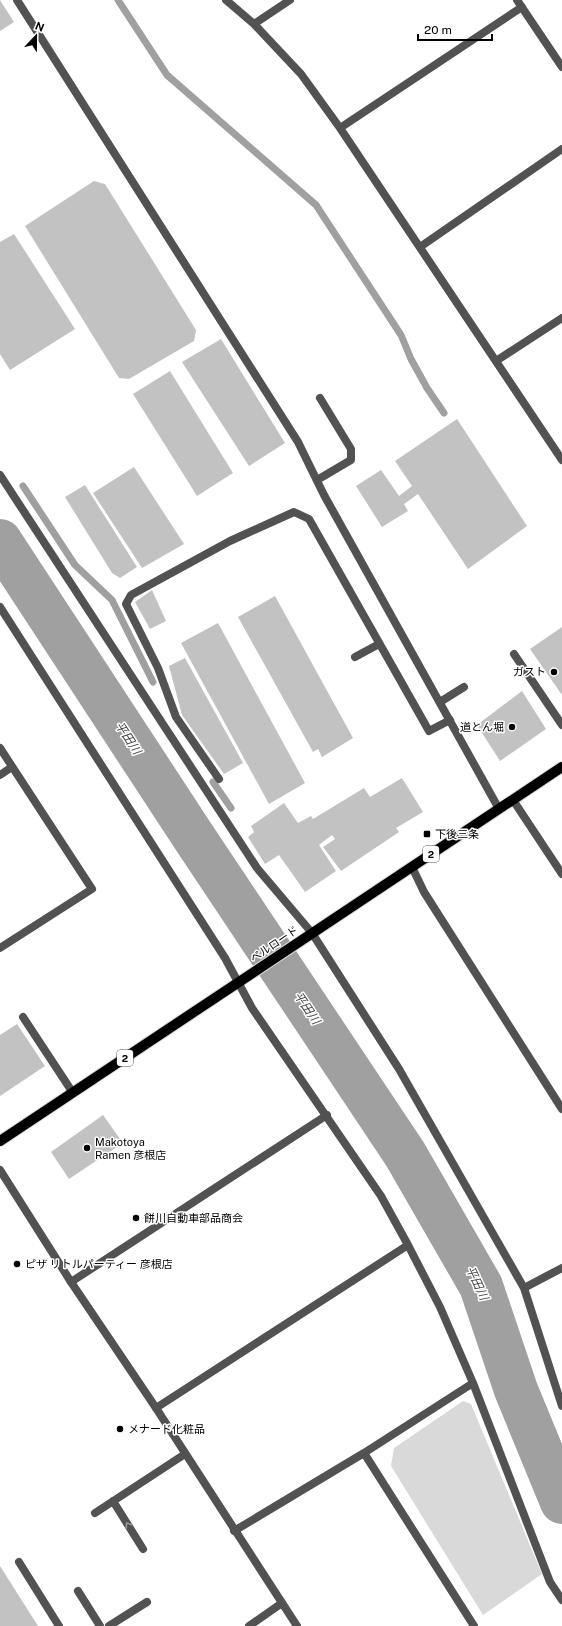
<svg xmlns="http://www.w3.org/2000/svg" width="562" height="1626" font-family="'Public Sans','Noto Sans JP',sans-serif">
  <style>
    .green { fill: #d9d9d9 }
    .lines { fill: none; stroke-linecap: round; stroke-linejoin: round }
    .stream { stroke: #a0a0a0; stroke-width: 7 }
    .river { stroke: #a0a0a0; stroke-width: 44 }
    .building { fill: #c2c2c2 }
    .primary-casing { stroke: #dbdbdb; stroke-width: 12 }
    .service { stroke: #525252; stroke-width: 8 }
    .minor { stroke: #525252; stroke-width: 8 }
    .tertiary { stroke: #525252; stroke-width: 8 }
    .primary { stroke: #000; stroke-width: 10 }
    .oneway { stroke: #979797 }
    .poi-dot { fill: #000; stroke: #fff; stroke-width: 1.5 }
    .labels { text-anchor: middle; stroke-width: 3; stroke-linejoin: round; paint-order: stroke }
    .shield { fill: #fff; stroke: #4c4c4c; stroke-width: 1 }
    .shield-label { font-size: 10px; font-weight: bold; fill: #000 }
    .poi-label { font-size: 11px; fill: #000; stroke: #fff; text-anchor: start }
    .street-label { font-size: 11px; fill: #000; stroke: #fff }
    .water-label { font-size: 12px; font-style: italic; fill: #414141; stroke: #fff }
  </style>
  <rect width="100%" height="100%" fill="#fff"/>
  <!-- green -->
  <path class="green" d="M 463,1401 L 471,1404 L 542,1574 L 483,1615 L 391,1466 L 394,1448 Z"/>
  <g class="lines">
    <!-- stream -->
    <path class="stream" d="M 118,0 L 167,75 L 316,205 L 401,335 L 411,359 L 427,388 L 444,413
      M 23,486 L 75,565 L 112,600 L 153,682
      M 213,782 L 231,808"/>
    <!-- river -->
    <path class="river" d="M 0,541 L 193,836 L 405,1154 L 481,1286 L 516,1390 L 562,1502"/>
  </g>
  <!-- building -->
  <path class="building" d="M 0,0 L 14,22 L 0,31 Z
    M 94,181 L 105,184 L 196,330 L 194,341 L 129,379 L 119,378 L 25,226 Z
    M 14,234 L 75,329 L 10,370 L 0,354 L 0,242 Z
    M 221,339 L 285,443 L 249,466 L 182,362 Z
    M 170,371 L 233,473 L 197,496 L 133,394 Z
    M 457,419 L 527,526 L 468,569 L 418,494 L 404,504 L 408,511 L 382,527 L 356,486 L 381,470 L 399,496 L 412,486 L 395,461 Z
    M 134,467 L 184,544 L 142,568 L 93,493 Z
    M 85,485 L 137,567 L 120,578 L 112,573 L 65,497 Z
    M 152,590 L 166,621 L 150,629 L 135,602 Z
    M 275,596 L 353,738 L 322,757 L 318,749 L 313,752 L 238,617 Z
    M 218,623 L 305,783 L 269,804 L 181,643 Z
    M 562,627 L 562,695 L 530,649 Z
    M 185,658 L 243,763 L 224,774 L 182,715 L 169,666 Z
    M 522,691 L 546,729 L 500,761 L 477,725 Z
    M 402,778 L 423,812 L 396,828 L 399,832 L 341,871 L 323,847 L 335,839 L 332,835 L 319,845 L 336,871 L 305,892 L 279,855 L 265,864 L 248,837 L 254,832 L 251,826 L 284,803 L 298,823 L 311,816 L 313,819 L 364,788 L 370,797 Z
    M 17,1024 L 45,1066 L 0,1096 L 0,1035 Z
    M 103,1115 L 123,1143 L 69,1179 L 51,1152 Z
    M 0,1566 L 38,1626 L 0,1626 Z"/>
  <g class="lines">
    <defs>
      <path id="primary" d="M 0,1141 L 562,767"/>
    </defs>
    <!-- primary casing -->
    <use href="#primary" class="primary-casing"/>
    <!-- service -->
    <path class="service" d="M 0,475 L 257,868 L 312,933
      M 317,480 L 351,460 L 351,449 L 320,398
      M 514,654 L 562,725
      M 355,657 L 379,644
      M 440,702 L 464,687
      M 219,779 L 176,717 L 158,668 L 126,604 L 131,595 L 230,541 L 294,512 L 309,519 L 429,731 L 450,720
      M 23,1017 L 73,1093
      M 113,1501 L 143,1549
      M 95,1513 L 185,1454
      M 19,1562 L 59,1626
      M 78,1591 L 100,1626
      M 109,1626 L 147,1602"/>
    <!-- minor -->
    <path class="minor" d="M 17,0 L 298,442 L 324,495 L 499,809
      M 226,0 L 254,24 L 301,74 L 340,128 L 562,460
      M 517,0 L 562,67
      M 254,24 L 290,0
      M 340,128 L 522,7
      M 420,247 L 562,149
      M 496,361 L 562,318
      M 0,607 L 225,958 L 252,1008 L 381,1196 L 408,1245 L 440,1307 L 473,1383 L 550,1582 L 562,1600
      M 0,748 L 92,889 L 0,948
      M 0,775 L 12,767
      M 513,800 L 562,874
      M 412,867 L 424,892 L 562,1109
      M 312,933 L 399,1069 L 524,1288 L 562,1406
      M 71,1282 L 327,1115
      M 524,1288 L 562,1268
      M 156,1408 L 408,1245
      M 364,1453 L 474,1626
      M 234,1531 L 364,1453 L 473,1383
      M 249,1626 L 282,1603"/>
    <!-- tertiary -->
    <path class="tertiary" d="M 0,1170 L 71,1282 L 156,1408 L 297,1626"/>
    <!-- primary -->
    <use href="#primary" class="primary"/>
  </g>
  <!-- one-way arrows -->
  <defs><path id="oneway-chevron" d="M-2-3.5L2.5 0L-2 3.5" fill="none" stroke-width="1.6" stroke-linecap="round" stroke-linejoin="round"/></defs>
  <use class="oneway" href="#oneway-chevron" transform="translate(128 1525) rotate(-122)"/>
  <!-- markers -->
  <g class="poi-dot">
    <circle cx="554" cy="672" r="4"/>
    <circle cx="512" cy="727" r="4"/>
    <rect x="423" y="830" width="8" height="8" rx="2"/>
    <circle cx="87" cy="1148" r="4"/>
    <circle cx="136" cy="1218" r="4"/>
    <circle cx="17" cy="1264" r="4"/>
    <circle cx="120" cy="1429" r="4"/>
  </g>
  <g class="labels">
    <!-- shield labels -->
    <g class="shield">
      <rect x="423" y="846" width="16" height="16" rx="3"/>
      <rect x="117" y="1050" width="16" height="16" rx="3"/>
    </g>
    <g class="shield-label">
      <text x="431" y="858">2</text>
      <text x="125" y="1062">2</text>
    </g>
    <!-- poi labels -->
    <g class="poi-label">
      <text x="546" y="676" text-anchor="end">ガスト</text>
      <text x="504" y="731" text-anchor="end">道とん堀</text>
      <text x="435" y="838">下後三条</text>
      <text x="95" y="1146">Makotoya<tspan x="95" dy="13">Ramen 彦根店</tspan></text>
      <text x="144" y="1222">餅川自動車部品商会</text>
      <text x="25" y="1268">ピザ リトルパーティー 彦根店</text>
      <text x="128" y="1433">メナード化粧品</text>
    </g>
    <!-- street labels -->
    <g class="street-label">
      <text transform="translate(274 944) rotate(-34)" y="4">ベルロード</text>
    </g>
    <!-- water labels -->
    <g class="water-label">
      <text transform="translate(128 738) rotate(57)" y="4">平田川</text>
      <text transform="translate(307 1008) rotate(56)" y="4">平田川</text>
      <text transform="translate(477 1283) rotate(65)" y="4">平田川</text>
    </g>
  </g>
  <!-- north arrow -->
  <g transform="translate(36 36) rotate(22)" stroke="#ffffff" stroke-width="3" paint-order="stroke">
  <path d="M0-3L7 15L0 10L-7 15Z" fill="#000000"/>
  <text y="-6" font-size="11" font-weight="bold" text-anchor="middle" fill="#000000">N</text>
  </g>
  <!-- scale -->
  <path d="M418 34v6h74v-6" fill="none" stroke="#000000" stroke-width="2"/>
  <text x="424" y="34" font-size="12" fill="#000000" stroke="#ffffff" stroke-width="3" paint-order="stroke">20 m</text>
</svg>
